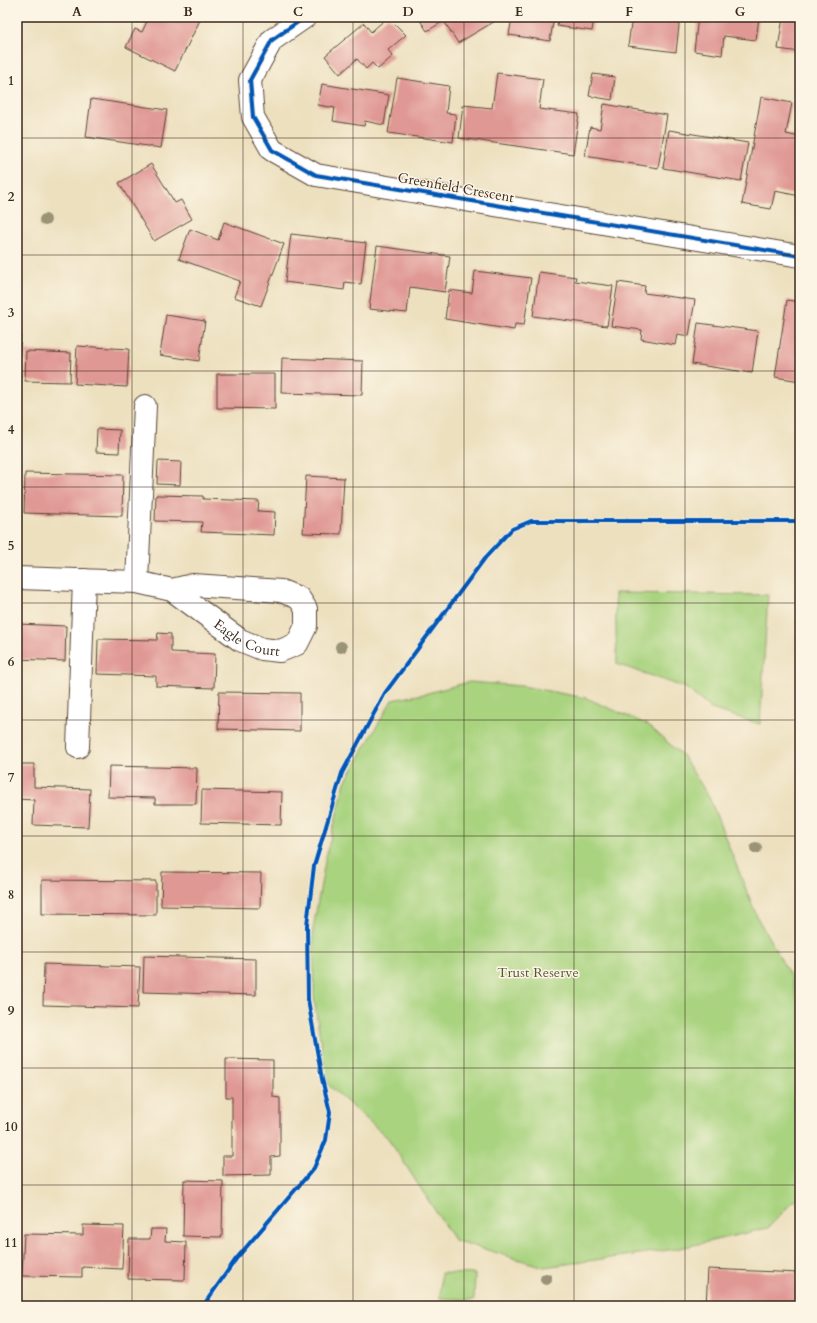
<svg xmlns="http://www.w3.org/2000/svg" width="817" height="1323" font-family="Cardo,serif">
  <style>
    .green { fill: #a9d37f; stroke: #727e4e }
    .building { fill: #e09894 }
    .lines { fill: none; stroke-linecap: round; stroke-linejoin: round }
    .minor-casing { stroke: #564536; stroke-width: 24 }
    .minor { stroke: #fff; stroke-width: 22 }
    .cycleway-casing { stroke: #fcf5e5; stroke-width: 6 }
    .cycleway { stroke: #0057b8; stroke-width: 4 }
    .tree { fill: #9a9374 }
    .grid { fill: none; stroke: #3b2a1e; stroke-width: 1; stroke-opacity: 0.55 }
    .labels { text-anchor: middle; stroke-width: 3; stroke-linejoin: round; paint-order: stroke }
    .street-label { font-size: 14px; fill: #3b2a1e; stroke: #fcf5e5 }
    .park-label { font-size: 14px; fill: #565436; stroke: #fcf5e5 }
    .neatline { fill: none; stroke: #3b2a1e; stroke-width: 1.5 }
    .grid-label { font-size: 13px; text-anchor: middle; font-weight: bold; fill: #3b2a1e }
  </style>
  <rect width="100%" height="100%" fill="#fcf5e5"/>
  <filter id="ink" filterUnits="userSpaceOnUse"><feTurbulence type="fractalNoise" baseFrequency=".025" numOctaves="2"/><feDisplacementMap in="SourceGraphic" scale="8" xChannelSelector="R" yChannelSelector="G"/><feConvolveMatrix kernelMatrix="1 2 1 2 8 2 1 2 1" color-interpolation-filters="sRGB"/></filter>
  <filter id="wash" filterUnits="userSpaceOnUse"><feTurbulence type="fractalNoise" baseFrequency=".012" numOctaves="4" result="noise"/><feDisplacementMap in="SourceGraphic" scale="16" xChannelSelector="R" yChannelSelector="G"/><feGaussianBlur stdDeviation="0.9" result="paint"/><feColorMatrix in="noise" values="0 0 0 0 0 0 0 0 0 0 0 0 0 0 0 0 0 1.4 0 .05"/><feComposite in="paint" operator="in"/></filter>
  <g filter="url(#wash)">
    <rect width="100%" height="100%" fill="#ede0bf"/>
    <!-- green -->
    <path class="green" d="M 615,593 L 768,595 L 760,724 L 711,709 L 686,688 L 617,664 Z
      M 469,682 L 522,686 L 586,698 L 648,725 L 682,755 L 709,797 L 758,919 L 792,979 L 800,1011 L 800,1194 L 768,1228 L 676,1249 L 544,1267 L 454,1240 L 388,1138 L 327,1084 L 314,998 L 313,929 L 326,856 L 345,782 L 392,700 L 424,694 Z
      M 441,1273 L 475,1274 L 474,1300 L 440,1298 Z"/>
    <g id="blocks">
      <!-- building -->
      <path class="building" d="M 149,17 L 193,17 L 200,20 L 175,71 L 126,47 L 135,29 L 142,32 Z
        M 388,17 L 406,35 L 388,50 L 393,56 L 378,69 L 372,63 L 366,69 L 357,59 L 340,74 L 325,56 L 364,23 L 371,32 Z
        M 418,17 L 502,17 L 458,43 L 444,21 L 427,31 Z
        M 512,17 L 554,17 L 550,41 L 509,35 Z
        M 558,17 L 594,17 L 592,31 L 557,26 Z
        M 632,17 L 680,17 L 676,52 L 628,46 Z
        M 698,17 L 759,17 L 756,40 L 724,36 L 722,55 L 694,51 Z
        M 783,17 L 800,17 L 800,52 L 778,49 Z
        M 497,73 L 543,79 L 539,109 L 579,114 L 573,154 L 459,138 L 463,105 L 492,108 Z
        M 593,74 L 615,77 L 612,100 L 589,96 Z
        M 397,78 L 449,86 L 446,113 L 456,114 L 453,142 L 388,133 Z
        M 322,84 L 389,95 L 384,125 L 365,121 L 364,126 L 333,121 L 335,108 L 318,105 Z
        M 761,97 L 792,103 L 786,134 L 800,137 L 800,196 L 775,191 L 771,209 L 742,204 Z
        M 91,99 L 167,110 L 161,148 L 86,137 Z
        M 604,104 L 667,115 L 658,168 L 585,156 L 590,127 L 600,129 Z
        M 669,130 L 748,143 L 741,181 L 663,168 Z
        M 151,164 L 175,203 L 181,200 L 192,219 L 154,241 L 119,183 Z
        M 224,222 L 284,244 L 261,306 L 234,297 L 240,281 L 179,259 L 190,229 L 218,240 Z
        M 291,234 L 366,243 L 361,284 L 345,282 L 344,290 L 285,282 Z
        M 377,246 L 450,256 L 445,292 L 410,287 L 407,313 L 369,309 Z
        M 475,271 L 531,278 L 524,325 L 515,324 L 514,330 L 445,319 L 449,290 L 472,293 Z
        M 539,272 L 576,277 L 575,281 L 613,286 L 607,326 L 533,316 Z
        M 618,282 L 645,286 L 644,293 L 695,300 L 689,336 L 677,334 L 675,345 L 641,339 L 642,330 L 611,326 Z
        M 787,300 L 800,302 L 800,381 L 775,377 Z
        M 166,315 L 205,321 L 199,361 L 160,355 Z
        M 698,323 L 758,331 L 752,373 L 692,364 Z
        M 17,328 L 21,329 L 19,368 L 17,368 Z
        M 77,346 L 129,349 L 127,387 L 75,384 Z
        M 26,351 L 71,353 L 70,382 L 25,381 Z
        M 282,358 L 363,361 L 362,395 L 281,393 Z
        M 217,374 L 275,374 L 275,409 L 217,408 Z
        M 97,429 L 120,430 L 119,453 L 96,452 Z
        M 158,461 L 181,462 L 180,485 L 157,484 Z
        M 25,473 L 123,475 L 122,516 L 24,513 Z
        M 306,476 L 344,478 L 341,534 L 303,533 Z
        M 156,495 L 203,496 L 203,499 L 259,501 L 258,511 L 275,512 L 274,535 L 201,532 L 202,522 L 155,521 Z
        M 17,624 L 66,626 L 65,661 L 17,659 Z
        M 158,633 L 171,634 L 171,652 L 215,654 L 214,688 L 156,686 L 156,676 L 97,674 L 98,639 L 157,640 Z
        M 219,692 L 300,693 L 300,731 L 218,729 Z
        M 17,764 L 34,764 L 34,787 L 90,789 L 88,827 L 33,825 L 34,800 L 17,799 Z
        M 109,766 L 197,768 L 196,804 L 155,804 L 155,798 L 108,797 Z
        M 202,790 L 282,792 L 281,825 L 201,823 Z
        M 162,872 L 261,873 L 260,908 L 161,906 Z
        M 42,880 L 156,881 L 156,915 L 42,914 Z
        M 144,956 L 256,959 L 256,995 L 143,992 Z
        M 44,964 L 140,967 L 138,1008 L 43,1005 Z
        M 226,1059 L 273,1060 L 273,1097 L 280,1098 L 280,1156 L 271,1157 L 271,1175 L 223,1176 L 223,1156 L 232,1156 L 232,1097 L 226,1097 Z
        M 184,1180 L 223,1181 L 222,1237 L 183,1236 Z
        M 17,1203 L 20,1203 L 18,1233 L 17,1232 Z
        M 83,1225 L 124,1226 L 122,1269 L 82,1267 L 82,1277 L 22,1276 L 24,1234 L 83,1235 Z
        M 151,1229 L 166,1229 L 165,1241 L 186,1242 L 185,1280 L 128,1279 L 129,1239 L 150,1239 Z
        M 708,1269 L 800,1273 L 800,1306 L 706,1306 Z"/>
    </g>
  </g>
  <g filter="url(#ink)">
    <use href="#blocks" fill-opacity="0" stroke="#564536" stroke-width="1"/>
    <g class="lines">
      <defs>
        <g id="minor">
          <path d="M 305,17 L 272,40 L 250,80 L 253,117 L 272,150 L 316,175 L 800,256"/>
          <path id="s1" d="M 17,578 L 137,582 L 172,590 L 240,640 L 262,649 L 280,651 L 297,644 L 306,626 L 306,609 L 299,598 L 281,591 L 193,585 L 172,590"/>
          <path d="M 137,582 L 145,406"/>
          <path d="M 78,747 L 84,580"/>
        </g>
      </defs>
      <!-- minor casing -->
      <use href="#minor" class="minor-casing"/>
      <!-- minor -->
      <use href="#minor" class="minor"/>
      <defs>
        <path id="cycleway" d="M 305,17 L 272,40 L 250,80 L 253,117 L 272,150 L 316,175 L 800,256
          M 203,1306 L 236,1259 L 314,1168 L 326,1140 L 330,1112 L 322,1079 L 308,1000 L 307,925 L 314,866 L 342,773 L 385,693 L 485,558 L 512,529 L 531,521 L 800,521"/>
      </defs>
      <!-- cycleway casing -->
      <use href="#cycleway" class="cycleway-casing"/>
      <!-- cycleway -->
      <use href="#cycleway" class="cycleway"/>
    </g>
    <!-- trees -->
    <g class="tree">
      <circle cx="45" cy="220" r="6"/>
      <circle cx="341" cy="647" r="6"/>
      <circle cx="756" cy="848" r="6"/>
      <circle cx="546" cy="1279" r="6"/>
    </g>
  </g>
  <!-- grid -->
  <path class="grid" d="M 132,17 L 132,1306M 243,17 L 243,1306M 353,17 L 353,1306M 464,17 L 464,1306M 574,17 L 574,1306M 685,17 L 685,1306M 17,138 L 800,138M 17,255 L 800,255M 17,371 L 800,371M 17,487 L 800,487M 17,603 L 800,603M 17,720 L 800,720M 17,836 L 800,836M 17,952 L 800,952M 17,1068 L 800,1068M 17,1185 L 800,1185"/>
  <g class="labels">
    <!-- street labels -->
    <g class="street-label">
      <text transform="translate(456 187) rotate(10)" y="5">Greenfield Crescent</text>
      <text dy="5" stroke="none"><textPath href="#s1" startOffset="246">Eagle Court</textPath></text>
    </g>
    <!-- park labels -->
    <g class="park-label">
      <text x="538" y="977">Trust Reserve</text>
    </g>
  </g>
  <!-- margin -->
  <rect width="817" height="1323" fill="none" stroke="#fcf5e5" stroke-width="44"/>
  <rect x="22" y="22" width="773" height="1279" class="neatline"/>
  <g class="grid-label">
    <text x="77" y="16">A</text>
    <text x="188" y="16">B</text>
    <text x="298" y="16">C</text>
    <text x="408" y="16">D</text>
    <text x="519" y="16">E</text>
    <text x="629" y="16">F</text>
    <text x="740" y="16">G</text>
    <text x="11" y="85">1</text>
    <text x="11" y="201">2</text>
    <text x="11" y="317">3</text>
    <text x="11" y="434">4</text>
    <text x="11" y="550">5</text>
    <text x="11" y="666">6</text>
    <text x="11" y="782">7</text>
    <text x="11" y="899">8</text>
    <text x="11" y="1015">9</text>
    <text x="11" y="1131">10</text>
    <text x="11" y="1247">11</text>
  </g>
</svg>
